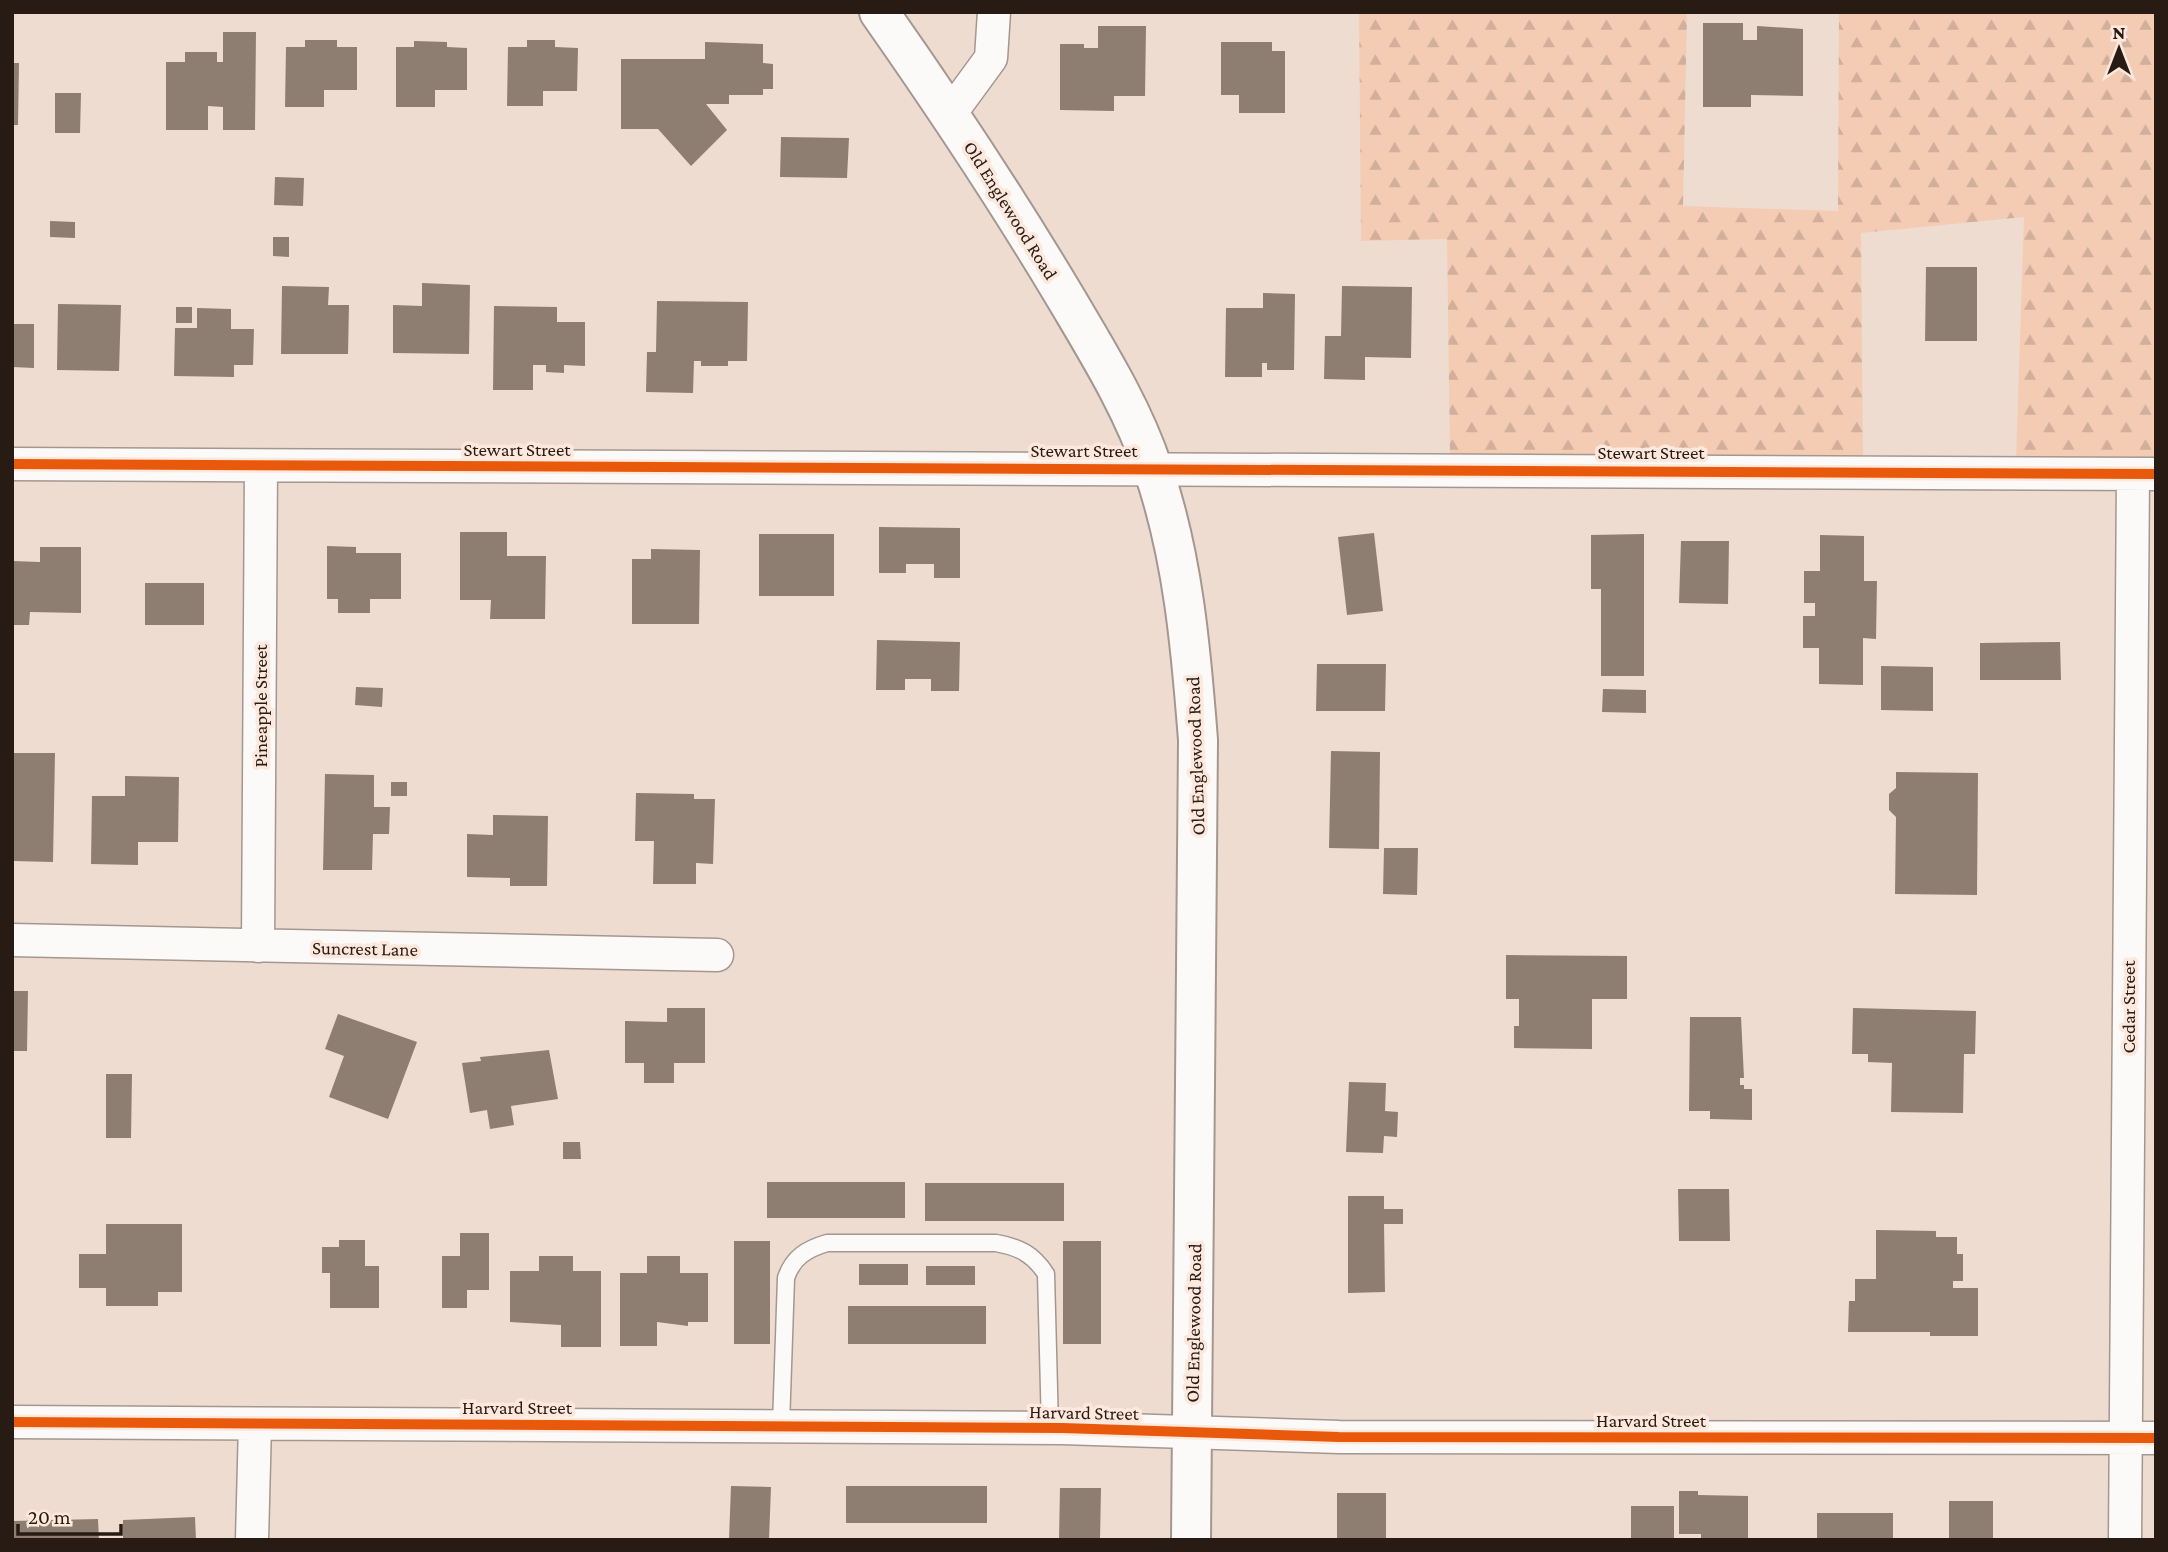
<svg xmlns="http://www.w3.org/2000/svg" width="2168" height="1552" font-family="'Crimson Pro',serif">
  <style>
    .forest { fill: url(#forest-firs) }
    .building { fill: #8e7d71 }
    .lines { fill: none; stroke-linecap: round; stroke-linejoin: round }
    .service-casing { stroke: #a4978f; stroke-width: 19 }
    .minor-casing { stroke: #a4978f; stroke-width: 35 }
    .tertiary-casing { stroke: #a4978f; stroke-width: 42 }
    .service { stroke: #fcfaf8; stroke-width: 16 }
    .minor { stroke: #fcfaf8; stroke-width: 32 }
    .tertiary { stroke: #fcfaf8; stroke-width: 38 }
    .cycleway-casing { stroke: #fde8dd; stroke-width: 15 }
    .cycleway { stroke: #e8590c; stroke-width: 10 }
    .labels { text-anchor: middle; stroke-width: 7; stroke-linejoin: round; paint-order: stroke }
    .street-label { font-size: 19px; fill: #271b14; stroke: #fde8dd }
  </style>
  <defs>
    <pattern id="forest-firs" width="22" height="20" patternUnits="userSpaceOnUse" patternTransform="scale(1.75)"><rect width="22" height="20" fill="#f4ccb4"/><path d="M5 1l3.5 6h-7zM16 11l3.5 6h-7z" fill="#d1af9a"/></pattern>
  </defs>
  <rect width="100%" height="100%" fill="#eedcd1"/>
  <!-- forest -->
  <path class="forest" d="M 1359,12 L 1687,14 L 1683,206 L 1838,211 L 1839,12 L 2156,12 L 2156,459 L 2016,459 L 2024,217 L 1861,233 L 1863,459 L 1450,458 L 1447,239 L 1361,241 Z"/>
  <!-- building -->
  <path class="building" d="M 1703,23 L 1743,23 L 1743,40 L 1757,40 L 1757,26 L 1803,29 L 1803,96 L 1751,95 L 1751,107 L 1703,107 Z
    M 1098,26 L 1146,26 L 1145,96 L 1114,96 L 1114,111 L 1060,110 L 1060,44 L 1084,44 L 1084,48 L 1098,48 Z
    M 223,32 L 256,32 L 255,130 L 223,130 L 223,107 L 208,106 L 208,130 L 166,130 L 166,62 L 185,62 L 185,52 L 217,52 L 217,62 L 223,62 Z
    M 305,40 L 337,40 L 337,47 L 357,47 L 357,90 L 324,90 L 324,107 L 285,107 L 286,47 L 305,47 Z
    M 527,40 L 555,40 L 555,47 L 578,48 L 577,91 L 543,91 L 543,106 L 507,106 L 508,47 L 527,47 Z
    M 414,41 L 447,42 L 447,47 L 467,48 L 467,90 L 435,90 L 435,107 L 396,107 L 396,47 L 414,47 Z
    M 705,42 L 763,44 L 763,63 L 773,64 L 773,89 L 763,89 L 763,95 L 729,95 L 729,104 L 706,104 L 727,130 L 691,166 L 658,129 L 621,129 L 621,59 L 705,59 Z
    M 1221,42 L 1272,42 L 1272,51 L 1285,51 L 1285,113 L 1239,113 L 1239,95 L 1221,95 Z
    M 12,63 L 19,63 L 18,125 L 12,125 Z
    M 55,93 L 81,93 L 80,133 L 55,133 Z
    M 781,137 L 849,138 L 847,178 L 780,177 Z
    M 275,177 L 304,178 L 303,206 L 274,205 Z
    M 50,221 L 75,222 L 75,238 L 50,237 Z
    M 273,237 L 289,237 L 289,257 L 273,256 Z
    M 1926,267 L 1977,267 L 1977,341 L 1925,341 Z
    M 422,283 L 470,285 L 469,354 L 393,353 L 393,305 L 422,306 Z
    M 282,286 L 329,287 L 328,305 L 349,305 L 348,354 L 281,354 Z
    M 1342,286 L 1412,287 L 1411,358 L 1365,357 L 1365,380 L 1324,379 L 1325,336 L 1341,336 Z
    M 1263,293 L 1295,294 L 1294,370 L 1267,370 L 1267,363 L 1262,363 L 1262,377 L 1225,377 L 1226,308 L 1263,308 Z
    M 657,301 L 748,302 L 747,361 L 728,361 L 728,366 L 701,366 L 701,361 L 694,361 L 693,393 L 646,392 L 647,352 L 656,352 Z
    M 58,304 L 121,305 L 119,371 L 57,370 Z
    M 494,306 L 557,307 L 557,322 L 585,322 L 585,366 L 564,365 L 564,373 L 546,372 L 546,365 L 533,365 L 533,390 L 493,390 Z
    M 176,307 L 192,307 L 192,323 L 176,323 Z
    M 197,308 L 231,309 L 231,329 L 254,329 L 253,365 L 234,365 L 234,377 L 174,376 L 175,328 L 197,328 Z
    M 12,324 L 34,324 L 34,368 L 12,367 Z
    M 879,527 L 960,528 L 960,578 L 934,578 L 934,564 L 906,564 L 906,573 L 879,573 Z
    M 460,532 L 507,532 L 507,556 L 546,556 L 545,619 L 490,619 L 491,600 L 460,600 Z
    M 1374,533 L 1383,611 L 1347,615 L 1338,537 Z
    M 759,534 L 834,534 L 834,596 L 759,596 Z
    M 1644,534 L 1644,676 L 1601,676 L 1601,589 L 1591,589 L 1591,535 Z
    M 1820,535 L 1864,536 L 1864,581 L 1877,581 L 1876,639 L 1863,638 L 1863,685 L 1819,684 L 1819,648 L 1803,648 L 1803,616 L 1815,616 L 1815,603 L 1804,603 L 1804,571 L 1820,571 Z
    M 1681,541 L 1729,541 L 1728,604 L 1679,603 Z
    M 327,546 L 356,547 L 356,553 L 401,553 L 401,599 L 370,599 L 370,613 L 338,613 L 338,599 L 327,599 Z
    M 40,547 L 81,547 L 81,613 L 30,612 L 29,625 L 12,625 L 12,561 L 40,562 Z
    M 651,549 L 700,550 L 699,624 L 632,624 L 632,559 L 651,559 Z
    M 145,583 L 204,583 L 204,625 L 145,625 Z
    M 877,640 L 960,642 L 959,691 L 931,691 L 931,679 L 905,679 L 905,690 L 876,690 Z
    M 2060,642 L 2061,680 L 1980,680 L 1980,643 Z
    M 1317,664 L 1386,664 L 1385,711 L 1316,711 Z
    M 1881,666 L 1933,667 L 1933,711 L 1881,710 Z
    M 356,687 L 383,688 L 382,707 L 355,705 Z
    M 1603,689 L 1646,690 L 1646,713 L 1602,712 Z
    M 1331,751 L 1380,752 L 1379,849 L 1329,848 Z
    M 14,753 L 55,753 L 53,862 L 13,861 Z
    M 1896,772 L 1978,773 L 1977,895 L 1895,894 L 1896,817 L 1889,810 L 1889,794 L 1896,788 Z
    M 325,774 L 374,775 L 374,807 L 390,807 L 389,834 L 373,834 L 372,870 L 323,870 Z
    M 125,776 L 179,777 L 178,842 L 138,842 L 138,865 L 91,864 L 92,796 L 125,796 Z
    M 391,782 L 407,782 L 407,796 L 391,796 Z
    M 636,793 L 694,794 L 694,799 L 715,799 L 713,864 L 696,863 L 696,884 L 653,884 L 654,841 L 635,841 Z
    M 493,815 L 548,816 L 547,886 L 510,886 L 510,878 L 467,877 L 467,834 L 493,835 Z
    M 1384,848 L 1418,848 L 1417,895 L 1383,894 Z
    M 1506,955 L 1627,956 L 1627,999 L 1592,999 L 1592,1049 L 1514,1048 L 1514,1026 L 1519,1026 L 1519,999 L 1506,999 Z
    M 12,991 L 28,991 L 27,1051 L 12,1051 Z
    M 667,1008 L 705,1008 L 705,1063 L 674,1063 L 674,1083 L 644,1083 L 644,1063 L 625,1063 L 625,1021 L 667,1022 Z
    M 1853,1008 L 1976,1011 L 1975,1054 L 1964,1054 L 1963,1113 L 1891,1112 L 1892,1063 L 1868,1062 L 1868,1054 L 1852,1054 Z
    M 338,1014 L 417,1042 L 388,1119 L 329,1097 L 344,1056 L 325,1049 Z
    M 1690,1017 L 1741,1017 L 1744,1078 L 1740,1078 L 1740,1085 L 1744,1085 L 1744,1089 L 1752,1089 L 1752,1120 L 1710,1119 L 1710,1111 L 1689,1111 Z
    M 549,1050 L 558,1099 L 511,1106 L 514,1125 L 490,1129 L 487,1110 L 470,1113 L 462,1063 L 481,1061 L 480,1057 Z
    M 106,1074 L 132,1074 L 131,1138 L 106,1138 Z
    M 1349,1082 L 1386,1083 L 1385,1111 L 1398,1112 L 1397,1137 L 1384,1136 L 1383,1153 L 1346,1152 Z
    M 563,1142 L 580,1142 L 581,1159 L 563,1159 Z
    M 767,1182 L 905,1182 L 905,1218 L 767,1218 Z
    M 925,1183 L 1064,1183 L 1064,1221 L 925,1221 Z
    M 1678,1189 L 1729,1189 L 1730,1241 L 1679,1241 Z
    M 1348,1196 L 1384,1196 L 1384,1209 L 1403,1209 L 1403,1224 L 1384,1224 L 1385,1292 L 1348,1293 Z
    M 106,1224 L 182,1224 L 182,1292 L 158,1292 L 158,1306 L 106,1306 L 106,1288 L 79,1288 L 79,1254 L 106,1254 Z
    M 1876,1230 L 1936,1231 L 1936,1237 L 1957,1237 L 1957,1254 L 1963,1254 L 1963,1281 L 1953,1281 L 1953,1288 L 1978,1288 L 1978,1336 L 1930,1336 L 1930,1332 L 1848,1332 L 1849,1301 L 1855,1301 L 1855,1279 L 1876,1279 Z
    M 460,1233 L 489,1233 L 489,1290 L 467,1290 L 467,1308 L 442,1308 L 442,1256 L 460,1256 Z
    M 339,1240 L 365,1240 L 365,1266 L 379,1266 L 379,1308 L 330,1308 L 330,1273 L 322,1273 L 322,1247 L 339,1247 Z
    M 734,1241 L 770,1241 L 770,1344 L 734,1344 Z
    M 1063,1241 L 1101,1241 L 1101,1344 L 1063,1344 Z
    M 539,1256 L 573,1256 L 573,1271 L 601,1271 L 601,1347 L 561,1347 L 561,1325 L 510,1322 L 510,1271 L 539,1271 Z
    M 647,1256 L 680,1256 L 680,1273 L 708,1273 L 708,1322 L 688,1322 L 688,1326 L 657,1322 L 657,1346 L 620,1346 L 620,1273 L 647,1273 Z
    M 859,1264 L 908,1264 L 908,1285 L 859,1285 Z
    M 926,1266 L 975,1266 L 975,1285 L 926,1285 Z
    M 848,1306 L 986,1306 L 986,1344 L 848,1344 Z
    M 731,1486 L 771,1487 L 769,1540 L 729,1540 Z
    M 846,1486 L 987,1486 L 987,1523 L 846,1523 Z
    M 1060,1488 L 1101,1488 L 1100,1540 L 1059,1540 Z
    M 1679,1491 L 1698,1491 L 1698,1495 L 1748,1496 L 1748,1540 L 1701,1540 L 1701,1534 L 1679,1534 Z
    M 1337,1493 L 1386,1493 L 1386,1540 L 1337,1540 Z
    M 1949,1501 L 1993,1501 L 1993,1540 L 1949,1540 Z
    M 1631,1506 L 1674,1506 L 1674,1540 L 1631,1540 Z
    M 1817,1513 L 1893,1513 L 1893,1540 L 1817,1540 Z
    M 195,1517 L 196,1540 L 123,1540 L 123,1520 Z
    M 98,1519 L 99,1540 L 12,1540 L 12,1521 Z"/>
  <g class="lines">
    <defs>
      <path id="service" d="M 781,1425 L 786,1278 C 793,1257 807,1249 827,1243 L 996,1243 C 1019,1247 1033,1254 1046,1274 L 1050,1428"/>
      <path id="minor" d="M 950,114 L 991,58 L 994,12
        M 12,464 L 2156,474
        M 12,940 L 717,955
        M 258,946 L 261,466
        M 12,1422 L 1062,1428 L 1339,1437 L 2156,1438
        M 252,1540 L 255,1424
        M 2125,1540 L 2133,474"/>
      <path id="tertiary" d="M 879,12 C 945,106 1008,201 1067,300 C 1099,354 1133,409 1153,469 C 1183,556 1191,649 1198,740 L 1191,1540"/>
    </defs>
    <!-- service casing -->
    <use href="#service" class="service-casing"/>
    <!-- minor casing -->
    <use href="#minor" class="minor-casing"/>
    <!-- tertiary casing -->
    <use href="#tertiary" class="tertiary-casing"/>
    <!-- service -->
    <use href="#service" class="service"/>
    <!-- minor -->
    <use href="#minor" class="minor"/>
    <!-- tertiary -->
    <use href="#tertiary" class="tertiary"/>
    <defs>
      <path id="cycleway" d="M 12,464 L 2156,474
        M 12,1422 L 1062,1428 L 1339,1437 L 2156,1438"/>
    </defs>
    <!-- cycleway casing -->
    <use href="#cycleway" class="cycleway-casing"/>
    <!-- cycleway -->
    <use href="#cycleway" class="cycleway"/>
  </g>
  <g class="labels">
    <!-- street labels -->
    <g class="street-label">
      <text transform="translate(1011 210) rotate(58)" y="7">Old Englewood Road</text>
      <text x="517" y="456">Stewart Street</text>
      <text x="1084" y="457">Stewart Street</text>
      <text x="1651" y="459">Stewart Street</text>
      <text transform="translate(260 706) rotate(-90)" y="7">Pineapple Street</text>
      <text transform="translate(1195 756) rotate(-92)" y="7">Old Englewood Road</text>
      <text transform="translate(365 948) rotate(1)" y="7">Suncrest Lane</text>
      <text transform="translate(2128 1007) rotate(-90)" y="7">Cedar Street</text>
      <text transform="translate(1193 1323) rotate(-89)" y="7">Old Englewood Road</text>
      <text x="517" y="1414">Harvard Street</text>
      <text transform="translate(1084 1412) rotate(1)" y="7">Harvard Street</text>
      <text x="1651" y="1427">Harvard Street</text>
    </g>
  </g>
  <!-- border -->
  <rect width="2168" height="1552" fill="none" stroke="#271b14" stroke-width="28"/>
  <!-- north arrow -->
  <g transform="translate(2119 49)" stroke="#fde8dd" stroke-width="5" paint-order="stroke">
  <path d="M0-5L12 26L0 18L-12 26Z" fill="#271b14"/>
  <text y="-10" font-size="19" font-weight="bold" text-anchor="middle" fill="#271b14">N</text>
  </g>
  <!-- scale -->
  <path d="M18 1524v10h103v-10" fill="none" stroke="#271b14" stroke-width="3.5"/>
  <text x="28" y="1524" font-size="21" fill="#271b14" stroke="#fde8dd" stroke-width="5" paint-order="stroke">20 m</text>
</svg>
